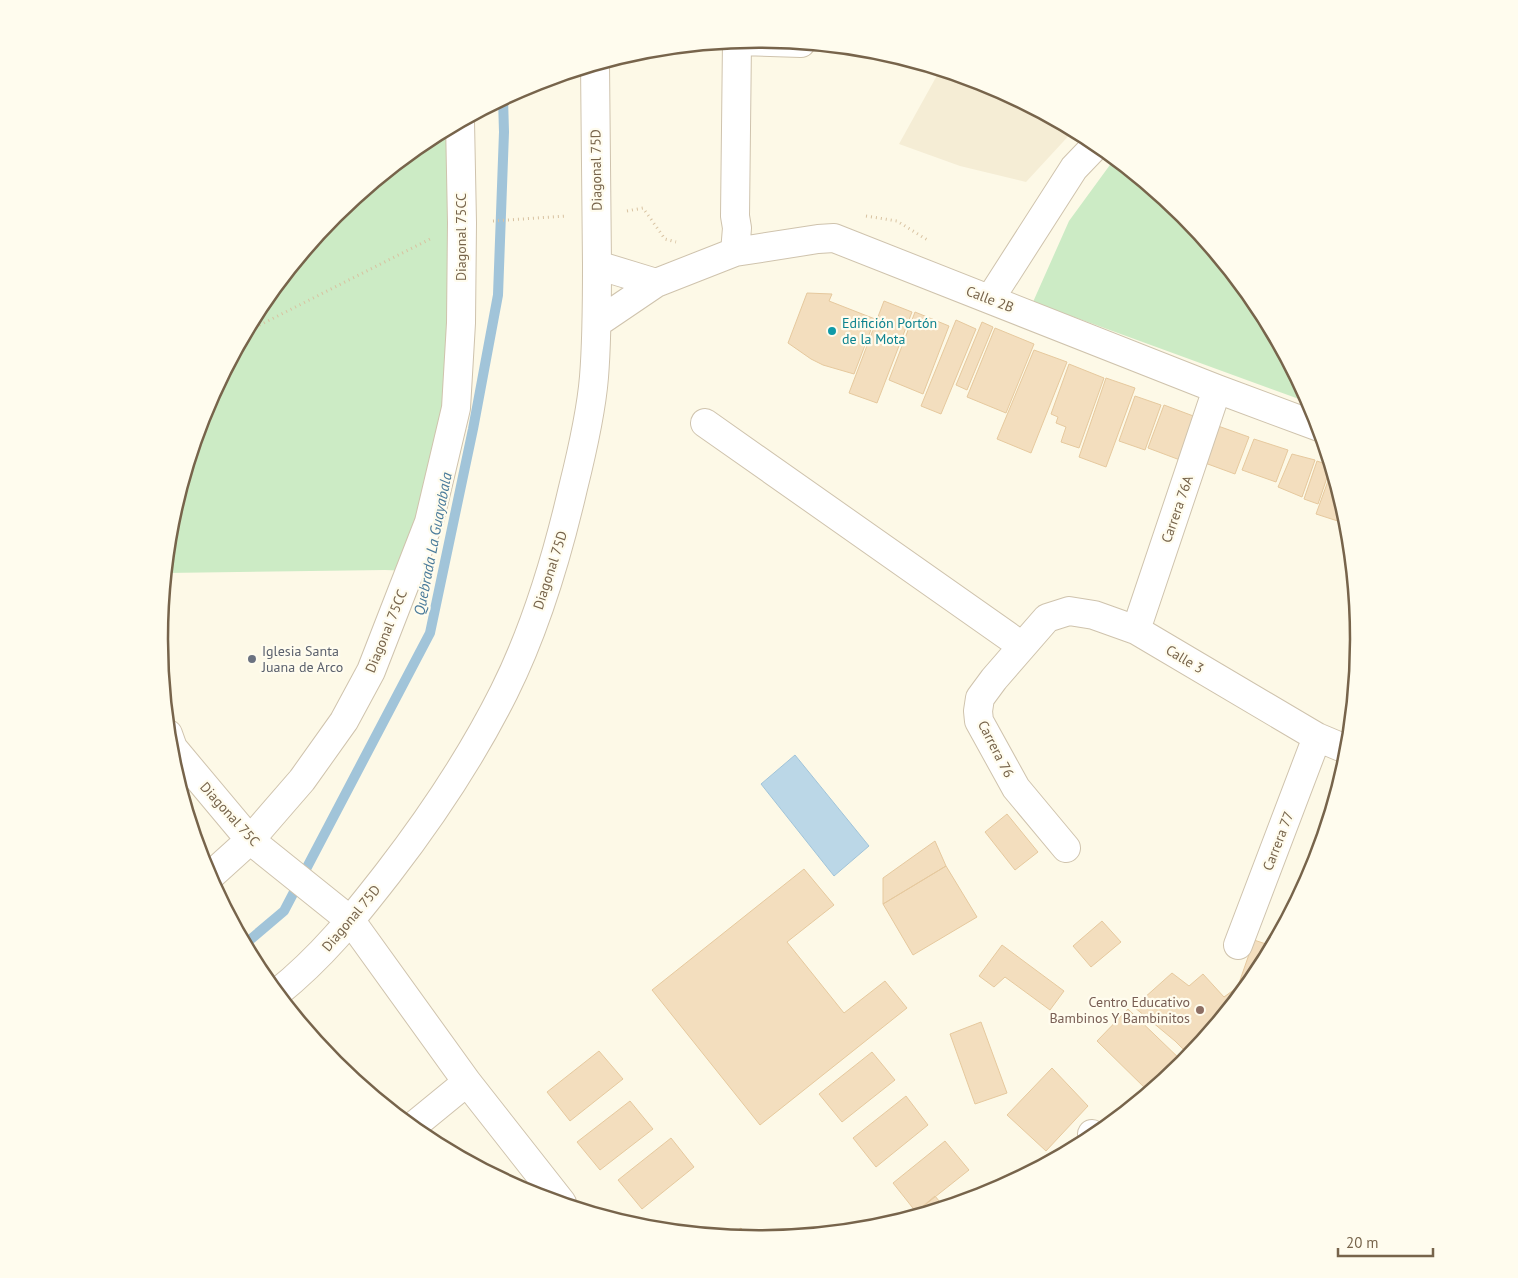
<svg xmlns="http://www.w3.org/2000/svg" width="1518" height="1278" font-family="'PT Sans',sans-serif">
  <style>
    .residential { fill: #f5edd5 }
    .green { fill: #ccebc5 }
    .water { fill: #bbd7e7; stroke: #a1c4d9 }
    .lines { fill: none; stroke-linecap: round; stroke-linejoin: round }
    .stream { stroke: #a1c4d9; stroke-width: 10 }
    .building { fill: #f3debe; stroke: #e6c99e }
    .minor-casing { stroke: #cfc3ad; stroke-width: 30 }
    .path { stroke: #d8c2a1; stroke-width: 3; stroke-dasharray: 1 4; stroke-linecap: butt }
    .minor { stroke: #fff; stroke-width: 28 }
    .culture-dot { fill: #0f9aa8; stroke: #fffcee; stroke-width: 2 }
    .worship-dot { fill: #6b7280; stroke: #fffcee; stroke-width: 2 }
    .education-dot { fill: #8d6e63; stroke: #fffcee; stroke-width: 2 }
    .labels { text-anchor: middle; stroke-width: 4.5; stroke-linejoin: round; paint-order: stroke }
    .street-label { font-size: 14px; fill: #77644b; stroke: #fffcee }
    .culture-label { font-size: 14px; fill: #0d838f; stroke: #fffcee; text-anchor: start }
    .worship-label { font-size: 14px; fill: #5b616d; stroke: #fffcee; text-anchor: start }
    .education-label { font-size: 14px; fill: #785e54; stroke: #fffcee; text-anchor: end }
    .water-label { font-size: 15px; font-style: italic; fill: #497a9a; stroke: #fffcee }
    .rim { fill: none; stroke: #77644b; stroke-width: 2.5 }
  </style>
  <rect width="100%" height="100%" fill="#fdf9e7"/>
  <!-- residential -->
  <path class="residential" d="M 940,70 L 989,85 L 1074,130 L 1026,182 L 960,166 L 899,144 Z"/>
  <!-- green -->
  <path class="green" d="M 460,121 L 461,323 L 410,571 L 385,570 L 165,573 L 170,522 L 205,409 L 260,305 L 335,214 L 426,140 Z
    M 1115,158 L 1184,215 L 1258,306 L 1310,403 L 1033,302 L 1069,221 Z"/>
  <!-- water -->
  <path class="water" d="M 795,755 L 869,846 L 834,876 L 761,784 Z"/>
  <g class="lines">
    <!-- stream -->
    <path class="stream" d="M 245,944 L 284,911 L 430,633 L 473,429 L 498,295 L 504,132 L 503,98"/>
  </g>
  <!-- building -->
  <path class="building" d="M 807,293 L 832,294 L 829,301 L 875,319 L 854,374 L 823,365 L 811,359 L 788,343 Z
    M 884,301 L 912,312 L 877,403 L 849,393 Z
    M 915,312 L 949,326 L 923,394 L 889,380 Z
    M 956,320 L 976,329 L 941,414 L 921,406 Z
    M 982,322 L 993,327 L 967,390 L 956,385 Z
    M 995,328 L 1034,344 L 1006,413 L 967,397 Z
    M 1034,350 L 1067,362 L 1031,453 L 997,439 Z
    M 1069,364 L 1104,378 L 1079,448 L 1061,442 L 1066,427 L 1056,423 L 1058,417 L 1051,414 Z
    M 1106,378 L 1135,388 L 1106,467 L 1079,457 Z
    M 1135,396 L 1161,405 L 1145,450 L 1119,441 Z
    M 1164,405 L 1196,417 L 1180,460 L 1148,448 Z
    M 1218,426 L 1249,437 L 1235,474 L 1205,463 Z
    M 1254,439 L 1288,450 L 1276,482 L 1242,470 Z
    M 1292,454 L 1315,460 L 1302,497 L 1278,487 Z
    M 1317,461 L 1331,466 L 1318,504 L 1304,499 Z
    M 1332,470 L 1348,521 L 1347,524 L 1316,514 Z
    M 1007,814 L 1038,852 L 1015,870 L 985,832 Z
    M 935,841 L 946,866 L 883,904 L 883,878 Z
    M 946,866 L 977,917 L 913,955 L 883,904 Z
    M 804,869 L 834,905 L 787,942 L 844,1013 L 885,981 L 907,1008 L 760,1125 L 652,990 Z
    M 1102,921 L 1121,942 L 1091,967 L 1073,946 Z
    M 1254,940 L 1272,946 L 1258,973 L 1245,988 L 1238,986 Z
    M 1002,945 L 1064,991 L 1050,1010 L 1005,977 L 994,987 L 979,976 Z
    M 1172,973 L 1189,986 L 1203,974 L 1224,997 L 1235,989 L 1242,992 L 1190,1056 L 1175,1041 L 1134,1007 Z
    M 1128,1009 L 1184,1063 L 1149,1092 L 1097,1041 Z
    M 981,1022 L 1007,1093 L 975,1104 L 950,1034 Z
    M 599,1051 L 623,1079 L 570,1121 L 547,1092 Z
    M 872,1052 L 895,1080 L 842,1122 L 819,1094 Z
    M 1052,1068 L 1088,1106 L 1046,1151 L 1007,1115 Z
    M 906,1096 L 928,1125 L 876,1167 L 853,1138 Z
    M 630,1101 L 653,1129 L 600,1170 L 577,1142 Z
    M 671,1138 L 694,1167 L 642,1209 L 618,1180 Z
    M 945,1141 L 969,1170 L 916,1212 L 893,1183 Z
    M 935,1196 L 944,1207 L 908,1218 L 916,1212 Z
    M 741,1228 L 749,1238 L 730,1236 Z"/>
  <g class="lines">
    <defs>
      <path id="minor" d="M 740,41 L 801,43
        M 735,252 L 737,228 L 735,216 L 737,41
        M 597,265 L 656,283
        M 990,299 L 1074,168 L 1097,144
        M 597,323 L 656,283 L 735,252 L 818,239 L 834,238 L 1217,389 L 1319,427
        M 705,423 L 1022,646
        M 1136,630 L 1217,389
        M 168,734 L 173,748 L 250,840 L 351,921 L 467,1082 L 562,1203
        M 1066,848 L 1016,788 L 979,721 L 978,711 L 980,698 L 994,679 L 1047,618 L 1069,611 L 1094,615 L 1136,630 L 1317,737 L 1348,750
        M 209,877 L 250,840 L 302,780 L 344,721 L 371,671 L 429,522 L 456,408 L 461,323 L 462,223 L 460,121
        M 1238,945 L 1317,737
        M 277,993 C 322,957 353,918 388,873 C 432,816 472,756 504,692 C 536,628 557,557 573,488 C 582,452 591,414 594,377 C 597,340 597,302 597,265 C 596,198 596,131 595,64
        M 412,1127 L 467,1082
        M 1092,1134 L 1095,1136"/>
    </defs>
    <!-- minor casing -->
    <use href="#minor" class="minor-casing"/>
    <!-- path -->
    <path class="path" d="M 627,211 L 643,208 L 665,239 L 676,242
      M 866,216 L 897,221 L 929,241
      M 493,221 L 566,216
      M 246,332 L 432,238"/>
    <!-- minor -->
    <use href="#minor" class="minor"/>
  </g>
  <!-- markers -->
  <circle class="culture-dot" cx="832" cy="331" r="5"/>
  <circle class="worship-dot" cx="252" cy="659" r="5"/>
  <circle class="education-dot" cx="1200" cy="1010" r="5"/>
  <g class="labels">
    <!-- street labels -->
    <g class="street-label">
      <text transform="translate(596 170) rotate(-91)" y="5">Diagonal 75D</text>
      <text transform="translate(461 237) rotate(-90)" y="5">Diagonal 75CC</text>
      <text transform="translate(990 299) rotate(21)" y="5">Calle 2B</text>
      <text transform="translate(1177 509) rotate(-71)" y="5">Carrera 76A</text>
      <text transform="translate(550 570) rotate(-72)" y="5">Diagonal 75D</text>
      <text transform="translate(386 631) rotate(-68)" y="5">Diagonal 75CC</text>
      <text transform="translate(1185 659) rotate(31)" y="5">Calle 3</text>
      <text transform="translate(996 749) rotate(63)" y="5">Carrera 76</text>
      <text transform="translate(230 814) rotate(48)" y="5">Diagonal 75C</text>
      <text transform="translate(1278 841) rotate(-69)" y="5">Carrera 77</text>
      <text transform="translate(351 918) rotate(-50)" y="5">Diagonal 75D</text>
    </g>
    <!-- culture labels -->
    <g class="culture-label">
      <text x="842" y="328">Edifición Portón<tspan x="842" dy="16">de la Mota</tspan></text>
    </g>
    <!-- worship labels -->
    <g class="worship-label">
      <text x="262" y="656">Iglesia Santa<tspan x="262" dy="16">Juana de Arco</tspan></text>
    </g>
    <!-- education labels -->
    <g class="education-label">
      <text x="1190" y="1007">Centro Educativo<tspan x="1190" dy="16">Bambinos Y Bambinitos</tspan></text>
    </g>
    <!-- water labels -->
    <g class="water-label">
      <text transform="translate(433 544) rotate(-79)" y="5">Quebrada La Guayabala</text>
    </g>
  </g>
  <!-- crop -->
  <path d="M0 0H1518V1278H0ZM168 639a591 591 0 1 1 1182 0a591 591 0 1 1-1182 0Z" fill="#fffcee" fill-rule="evenodd"/>
  <path class="rim" d="M168 639a591 591 0 1 1 1182 0a591 591 0 1 1-1182 0Z"/>
  <!-- scale -->
  <path d="M1338 1248v8h95v-8" fill="none" stroke="#77644b" stroke-width="2.5"/>
  <text x="1346" y="1248" font-size="15" fill="#77644b" stroke="#fffcee" stroke-width="4" paint-order="stroke">20 m</text>
</svg>
